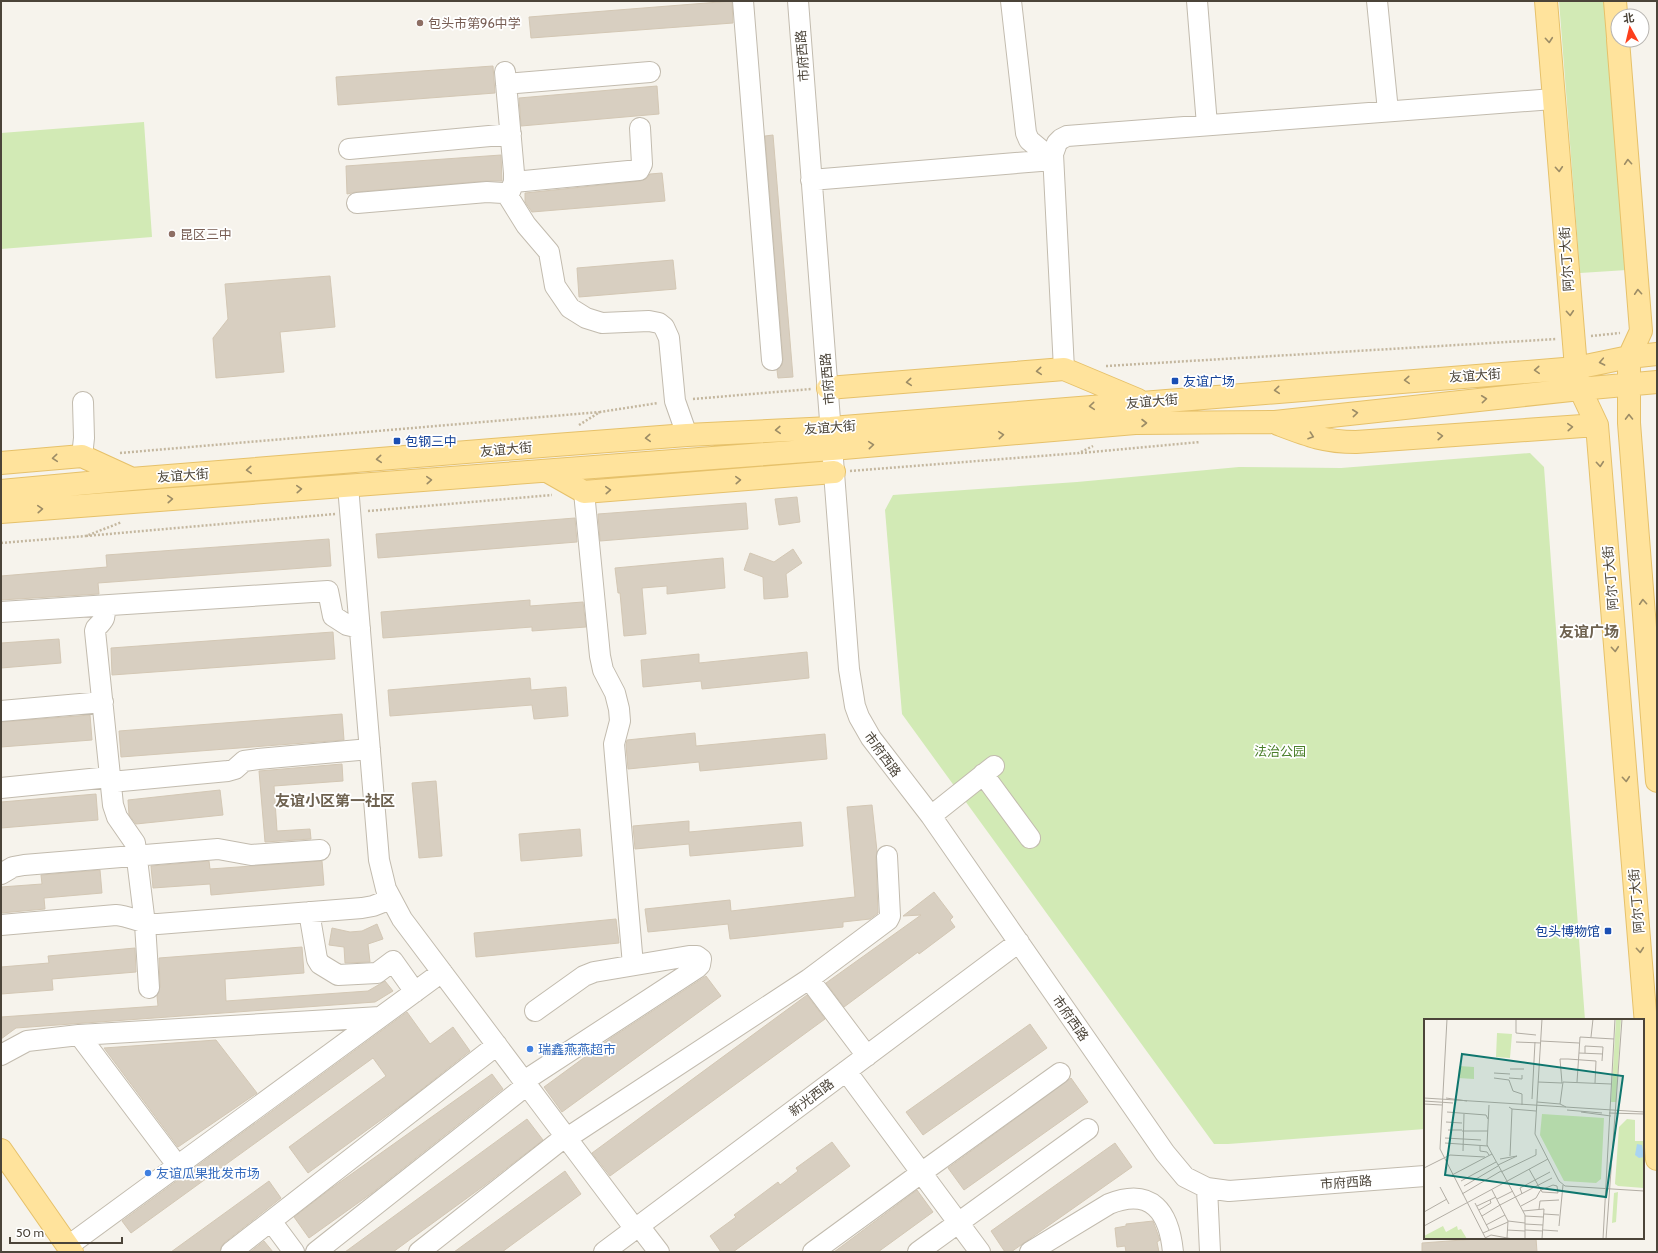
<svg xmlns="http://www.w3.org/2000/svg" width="1658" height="1253" font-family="Cabin,'Noto Sans SC',sans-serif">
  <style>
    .green { fill: #d2eab5 }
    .building { fill: #d8cfc1; stroke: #d3c7b4 }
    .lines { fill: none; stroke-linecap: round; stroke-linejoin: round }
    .minor-casing { stroke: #c2bbae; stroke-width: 22 }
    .major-casing { stroke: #e6c16a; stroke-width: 24 }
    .path { stroke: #c4b79f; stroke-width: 2.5; stroke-dasharray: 2 2; stroke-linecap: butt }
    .minor { stroke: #fff; stroke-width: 20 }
    .major { stroke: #ffe39c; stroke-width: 22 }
    .oneway { stroke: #9c8c66 }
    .education-dot { fill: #8d6e63; stroke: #fff; stroke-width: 1.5 }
    .transit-dot { fill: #1a4fb4; stroke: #fff; stroke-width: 1.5 }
    .shop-dot { fill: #3f7fe0; stroke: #fff; stroke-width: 1.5 }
    .labels { text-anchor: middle; stroke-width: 3.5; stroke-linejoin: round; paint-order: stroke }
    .education-label { font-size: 13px; fill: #785e54; stroke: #fff; text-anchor: start }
    .street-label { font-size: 13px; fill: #4b4439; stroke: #fff }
    .transit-label { font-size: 13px; fill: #164399; stroke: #fff; text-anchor: start }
    .park-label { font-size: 13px; fill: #4a7f2a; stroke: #fff }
    .shop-label { font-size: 13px; fill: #366cbe; stroke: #fff; text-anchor: start }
    .quarter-label { font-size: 15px; font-weight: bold; fill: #6e6250; stroke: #fff }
    .inset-road { fill: none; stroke: #b2ada4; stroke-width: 1 }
    .view { fill: #0f766e; fill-opacity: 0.15; stroke: #0f766e; stroke-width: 2 }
    .inset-edge { fill: none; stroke: #4b4439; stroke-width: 2 }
  </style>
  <rect width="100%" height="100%" fill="#f6f3ec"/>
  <!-- green -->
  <path class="green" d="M 1559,1 L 1606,1 L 1627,270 L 1580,273 Z
    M 144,122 L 152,237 L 1,249 L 1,133 Z
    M 1530,453 L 1544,467 L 1585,1020 L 1425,1020 L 1425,1129 L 1228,1144 L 1214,1144 L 902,714 L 885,510 L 893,495 L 1077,482 L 1239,467 L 1341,468 Z"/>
  <!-- building -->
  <path class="building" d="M 732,1 L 733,23 L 531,38 L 529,17 Z
    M 493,66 L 495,93 L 338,105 L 336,77 Z
    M 657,86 L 659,114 L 521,126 L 519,98 Z
    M 773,135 L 793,377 L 778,378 L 777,370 L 782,365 L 783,359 L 765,136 Z
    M 501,155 L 502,181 L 486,181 L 356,192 L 347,194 L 346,166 Z
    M 662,173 L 665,201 L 532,212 L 525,202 L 525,193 L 640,181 L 646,179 L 650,174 Z
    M 673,260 L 676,289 L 579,297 L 577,268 Z
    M 330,276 L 335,327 L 280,332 L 284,372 L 216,378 L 213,338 L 228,319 L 225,284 Z
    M 797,497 L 800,522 L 779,525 L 775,499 Z
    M 746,503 L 748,529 L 600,541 L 598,514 Z
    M 575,518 L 577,542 L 378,558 L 376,534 Z
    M 329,539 L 331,566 L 98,583 L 99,594 L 1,600 L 1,576 L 107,567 L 106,555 Z
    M 793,549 L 802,563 L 786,574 L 788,597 L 764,599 L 763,577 L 744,570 L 750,553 L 774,562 Z
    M 723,558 L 725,588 L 667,594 L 667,586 L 642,588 L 646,634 L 624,636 L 620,593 L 618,593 L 615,568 Z
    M 530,600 L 530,606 L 583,602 L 586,627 L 532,631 L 532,627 L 383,638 L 381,612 Z
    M 333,632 L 335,659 L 112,675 L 111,648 Z
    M 59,639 L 61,663 L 1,668 L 1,643 Z
    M 807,652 L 809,678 L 702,689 L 701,681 L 643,687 L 641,660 L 699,654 L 699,663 Z
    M 530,678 L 531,690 L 566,687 L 568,716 L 534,719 L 532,705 L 390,716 L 388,690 Z
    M 342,714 L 344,740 L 121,757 L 119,731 Z
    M 90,715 L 92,740 L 1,747 L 1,722 Z
    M 695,733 L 696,746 L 825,734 L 827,759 L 700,771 L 699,762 L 628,769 L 626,745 L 627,740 Z
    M 342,764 L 343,781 L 274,786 L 277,831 L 310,829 L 311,839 L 265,842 L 259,771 Z
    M 436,781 L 442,856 L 419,858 L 412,783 Z
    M 220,790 L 223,815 L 136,824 L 129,815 L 128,800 Z
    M 96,794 L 98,820 L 1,828 L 1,802 Z
    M 872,805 L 877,851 L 876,857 L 878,913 L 870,919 L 843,922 L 843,927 L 730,939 L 728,924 L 648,932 L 645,909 L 730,900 L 731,911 L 855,897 L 847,807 Z
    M 689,821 L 689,832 L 801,822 L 803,846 L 690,856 L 689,844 L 635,849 L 633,826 Z
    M 580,829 L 582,856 L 521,861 L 519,834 Z
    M 209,861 L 210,869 L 322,861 L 324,885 L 211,895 L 210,884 L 153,888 L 151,866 Z
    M 100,870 L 102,893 L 44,898 L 45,909 L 1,913 L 1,887 L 42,884 L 41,875 Z
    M 934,892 L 953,917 L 950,920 L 955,927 L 919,954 L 918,952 L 844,1007 L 826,983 L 921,915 L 903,916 Z
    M 616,919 L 619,943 L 476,957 L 474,933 Z
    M 377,924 L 383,939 L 368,944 L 370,962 L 345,963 L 344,947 L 329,945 L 332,928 L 350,932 L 362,931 Z
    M 302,947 L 304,973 L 225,979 L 226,1001 L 368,991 L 385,981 L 393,991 L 375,1002 L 16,1028 L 1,1039 L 1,1017 L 158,1006 L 157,996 L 160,987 L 159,958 Z
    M 135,948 L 136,972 L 52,979 L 53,990 L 1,994 L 1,967 L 49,963 L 48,956 Z
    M 706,976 L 721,996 L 562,1112 L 544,1087 L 611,1038 Z
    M 807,995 L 825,1019 L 610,1176 L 592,1153 Z
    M 407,1012 L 430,1044 L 453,1027 L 470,1051 L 407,1101 L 308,1173 L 289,1147 L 386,1076 L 373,1058 L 131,1233 L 122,1221 Z
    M 1030,1024 L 1047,1048 L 923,1135 L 906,1112 Z
    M 216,1040 L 257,1093 L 178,1147 L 104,1048 Z
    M 492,1074 L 503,1089 L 372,1193 L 309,1238 L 294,1217 L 329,1190 Z
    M 1071,1078 L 1088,1102 L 964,1190 L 948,1168 Z
    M 527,1119 L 543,1140 L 485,1185 L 393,1252 L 345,1252 Z
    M 832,1142 L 850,1166 L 733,1252 L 721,1252 L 710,1236 L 736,1217 L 734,1215 L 778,1182 L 780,1185 L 798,1171 L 796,1168 Z
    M 1115,1143 L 1132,1167 L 1011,1252 L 1005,1252 L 991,1231 Z
    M 565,1171 L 581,1194 L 502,1252 L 454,1252 Z
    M 269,1181 L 281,1198 L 224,1243 L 221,1247 L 220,1252 L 171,1252 Z
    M 917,1190 L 933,1212 L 878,1252 L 834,1252 Z
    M 1153,1221 L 1160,1240 L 1157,1242 L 1159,1252 L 1126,1252 L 1125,1246 L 1117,1247 L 1115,1228 L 1126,1226 L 1126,1224 Z
    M 1489,1238 L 1536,1238 L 1537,1252 L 1422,1252 L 1422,1243 Z
    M 264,1241 L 273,1252 L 250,1252 Z"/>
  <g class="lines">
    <defs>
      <path id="minor" d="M 743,1 L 772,360
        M 798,1 L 849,669 L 855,706 L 859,717 L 871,738 L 931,816 L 1165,1153 L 1185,1177 L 1207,1188 L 1229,1191 L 1425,1176
        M 1011,1 L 1026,133 L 1029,140 L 1053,160
        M 1197,1 L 1207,125
        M 1377,1 L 1388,111
        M 505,72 L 514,173 L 514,182 L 509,194
        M 506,84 L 650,72
        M 349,149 L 511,134
        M 811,180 L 1053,160
        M 514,182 L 639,170 L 642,164 L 640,128
        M 357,203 L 487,192 L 503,193 L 508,196 L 526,225 L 549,252 L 555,286 L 570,308 L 586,318 L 602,323 L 649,321 L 659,323 L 664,327 L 669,338 L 675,401 L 687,435
        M 1064,369 L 1053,154 L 1057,143 L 1061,139 L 1067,136 L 1553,99
        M 82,456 L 84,438 L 83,402
        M 348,486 L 379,860 L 386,889 L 402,919 L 635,1229
        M 584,492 L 600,656 L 603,670 L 615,693 L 619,709 L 620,721 L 614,744 L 633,965
        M 105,606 C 105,619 105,619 96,628 L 95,631 L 113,805 L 117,817 L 135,843 L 145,924 L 149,988
        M 1,612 L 328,591 L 333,616 L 347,625 L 360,628
        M 1,711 L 103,702
        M 983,774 L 1030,838
        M 111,782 L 228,771 L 235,769 L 244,761 L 258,759 L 370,749
        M 1,788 L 110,777
        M 931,816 L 994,766
        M 1,874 L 13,867 L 24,865 L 218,849 L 251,855 L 320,850
        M 309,912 L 317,959 L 320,964 L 338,975 L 377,973 L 393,961 L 415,992
        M 1,925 L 116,915 C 131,916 143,925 158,924 L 362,908 L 373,906 L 391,899
        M 809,979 L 867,1056
        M 79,1035 L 177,1165
        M 1,1055 L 27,1041 L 79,1035 L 380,1017
        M 846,1071 L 980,1252
        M 524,1081 L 697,968 L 700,965 L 701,959 L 697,956 L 689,956 L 594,972 L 584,976 L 535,1011
        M 567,1138 L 809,979 L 888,920 L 890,916 L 887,856
        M 1207,1188 L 1210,1252
        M 271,1221 L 294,1252
        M 639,1226 L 659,1252
        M 68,1246 L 442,972
        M 231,1252 L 497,1045
        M 316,1252 L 527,1085
        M 419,1252 L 566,1136
        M 604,1252 L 1019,942
        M 813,1252 L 921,1173 L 1060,1073
        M 918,1252 L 1088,1129
        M 1030,1252 L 1109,1204 C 1152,1187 1169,1212 1173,1252"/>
      <path id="major" d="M 1546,1 L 1576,368 L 1580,389 L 1597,425 L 1657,1159
        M 1615,1 L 1618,37
        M 1618,40 L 1641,331 L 1629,357 L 1629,423 L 1657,781
        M 828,388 L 1064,369 L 1138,400
        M 1278,424 C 1307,435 1324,442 1356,442 L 1597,425
        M 1,463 L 82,456 L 130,478
        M 547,471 L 584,492 L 834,472
        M 1,491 L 131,479 L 542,446 L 687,435 L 831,428 L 1576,368 L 1629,357 L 1657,354
        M 1,512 L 832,449 L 1135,423 L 1275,422 L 1580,389 L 1657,382
        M 1,1150 L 72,1252"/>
    </defs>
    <!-- minor casing -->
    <use href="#minor" class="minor-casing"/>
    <!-- major casing -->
    <use href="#major" class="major-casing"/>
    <!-- path -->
    <path class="path" d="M 1591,336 L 1620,333
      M 1106,366 L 1557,339
      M 693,399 L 811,389
      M 579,425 L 600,412 L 658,403
      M 120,453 L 600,412
      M 1081,453 L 1200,442
      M 850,471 L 1079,453 L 1093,446
      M 368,511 L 552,495
      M 86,536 L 335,514
      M 1,543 L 86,536 L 122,522"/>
    <!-- minor -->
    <use href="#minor" class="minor"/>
    <!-- major -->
    <use href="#major" class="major"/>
  </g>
  <!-- one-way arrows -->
  <defs><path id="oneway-chevron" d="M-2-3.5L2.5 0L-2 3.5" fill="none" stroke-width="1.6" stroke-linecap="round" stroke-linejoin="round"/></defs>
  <g class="oneway">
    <use href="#oneway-chevron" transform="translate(1549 40) rotate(85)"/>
    <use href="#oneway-chevron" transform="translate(1628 162) rotate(-94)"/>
    <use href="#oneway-chevron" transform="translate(1559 169) rotate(86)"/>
    <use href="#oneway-chevron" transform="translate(1638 292) rotate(-94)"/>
    <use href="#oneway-chevron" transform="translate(1570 313) rotate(86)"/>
    <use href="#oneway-chevron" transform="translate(1602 362) rotate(169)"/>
    <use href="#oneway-chevron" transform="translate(1537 370) rotate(176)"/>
    <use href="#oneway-chevron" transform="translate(1039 371) rotate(175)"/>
    <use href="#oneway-chevron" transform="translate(1407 380) rotate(176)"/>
    <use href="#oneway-chevron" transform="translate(909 382) rotate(175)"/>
    <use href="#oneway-chevron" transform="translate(1277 390) rotate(175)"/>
    <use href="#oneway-chevron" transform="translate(1484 399) rotate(-6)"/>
    <use href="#oneway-chevron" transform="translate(1092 406) rotate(175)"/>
    <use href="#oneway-chevron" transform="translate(1355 413) rotate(-6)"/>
    <use href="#oneway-chevron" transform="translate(1629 417) rotate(-91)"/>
    <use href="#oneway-chevron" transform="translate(1144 423)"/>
    <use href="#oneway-chevron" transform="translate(1570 427) rotate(-4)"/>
    <use href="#oneway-chevron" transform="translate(778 430) rotate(177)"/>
    <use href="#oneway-chevron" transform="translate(1001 435) rotate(-5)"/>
    <use href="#oneway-chevron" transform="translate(1311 436) rotate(19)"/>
    <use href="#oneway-chevron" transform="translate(1440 436) rotate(-4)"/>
    <use href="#oneway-chevron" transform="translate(648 438) rotate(176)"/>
    <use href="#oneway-chevron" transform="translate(871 445) rotate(-5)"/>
    <use href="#oneway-chevron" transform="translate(55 458) rotate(175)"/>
    <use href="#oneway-chevron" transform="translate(379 459) rotate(175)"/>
    <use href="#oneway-chevron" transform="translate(1600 464) rotate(85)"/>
    <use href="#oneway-chevron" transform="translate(249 470) rotate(176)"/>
    <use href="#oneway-chevron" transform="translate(429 480) rotate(-4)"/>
    <use href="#oneway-chevron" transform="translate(738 480) rotate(-4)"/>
    <use href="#oneway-chevron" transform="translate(299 489) rotate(-4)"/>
    <use href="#oneway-chevron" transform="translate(608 490) rotate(-4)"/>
    <use href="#oneway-chevron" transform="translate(170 499) rotate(-4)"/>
    <use href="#oneway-chevron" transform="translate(40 509) rotate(-4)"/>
    <use href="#oneway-chevron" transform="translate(1643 602) rotate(-94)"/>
    <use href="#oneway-chevron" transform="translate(1615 649) rotate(85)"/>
    <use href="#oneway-chevron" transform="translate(1626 779) rotate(85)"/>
    <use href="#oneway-chevron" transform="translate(1640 950) rotate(85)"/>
  </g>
  <!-- markers -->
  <g class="education-dot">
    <circle cx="420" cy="23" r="4"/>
    <circle cx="172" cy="234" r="4"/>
  </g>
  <g class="transit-dot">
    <rect x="1171" y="377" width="8" height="8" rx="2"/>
    <rect x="393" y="437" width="8" height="8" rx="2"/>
    <rect x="1604" y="927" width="8" height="8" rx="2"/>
  </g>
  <g class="shop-dot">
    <circle cx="530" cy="1049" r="4"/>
    <circle cx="148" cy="1173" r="4"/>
  </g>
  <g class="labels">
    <!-- education labels -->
    <g class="education-label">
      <text x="428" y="28">包头市第96中学</text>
      <text x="180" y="239">昆区三中</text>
    </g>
    <!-- street labels -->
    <g class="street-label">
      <text transform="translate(802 56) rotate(-94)" y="5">市府西路</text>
      <text transform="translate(1566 259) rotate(-94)" y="5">阿尔丁大街</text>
      <text transform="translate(1475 375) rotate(-4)" y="5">友谊大街</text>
      <text transform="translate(827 379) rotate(-95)" y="5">市府西路</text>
      <text transform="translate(1152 401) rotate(-5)" y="5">友谊大街</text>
      <text transform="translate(830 427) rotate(-4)" y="5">友谊大街</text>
      <text transform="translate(506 449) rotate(-5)" y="5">友谊大街</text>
      <text transform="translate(183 475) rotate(-4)" y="5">友谊大街</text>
      <text transform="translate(1610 578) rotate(-95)" y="5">阿尔丁大街</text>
      <text transform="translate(883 754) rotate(54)" y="5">市府西路</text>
      <text transform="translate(1636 901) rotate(-95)" y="5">阿尔丁大街</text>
      <text transform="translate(1071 1018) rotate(55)" y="5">市府西路</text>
      <text transform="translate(811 1097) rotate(-37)" y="5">新光西路</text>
      <text transform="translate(1346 1182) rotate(-4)" y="5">市府西路</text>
    </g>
    <!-- transit labels -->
    <g class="transit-label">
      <text x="1183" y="386">友谊广场</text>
      <text x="405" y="446">包钢三中</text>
      <text x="1600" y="936" text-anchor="end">包头博物馆</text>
    </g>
    <!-- park labels -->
    <g class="park-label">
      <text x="1280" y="756">法治公园</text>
    </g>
    <!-- shop labels -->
    <g class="shop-label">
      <text x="538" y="1054">瑞鑫燕燕超市</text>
      <text x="156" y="1178">友谊瓜果批发市场</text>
    </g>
    <!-- quarter labels -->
    <g class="quarter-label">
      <text x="1589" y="637">友谊广场</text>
      <text x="335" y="806">友谊小区第一社区</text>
    </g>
  </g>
  <!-- overview -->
  <g transform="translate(1424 1019)">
    <rect width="220" height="220" fill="#f6f3ec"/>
    <path d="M 192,0 L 197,0 L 192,83 L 187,83 ZM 73,14 L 88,15 L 86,39 L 72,38 ZM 35,47 L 50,48 L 50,60 L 34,59 ZM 118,95 L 180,99 L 177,160 L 172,164 L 140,162 L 116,116 ZM 203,100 L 211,101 L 211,122 L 220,122 L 220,169 L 194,167 L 191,165 L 195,108 ZM 194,173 L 192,203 L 188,204 L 190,174 ZM 19,207 L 22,213 L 33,207 L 34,211 L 37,210 L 43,220 L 0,220 L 0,217 Z" fill="#d2eab5"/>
    <path d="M 213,125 L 218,126 L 220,138 L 215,139 L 211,136 Z" fill="#a9d4f2"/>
    <path class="inset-road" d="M 23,0 L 16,130 L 62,220M 92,0 L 92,14 L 112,16M 118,0 L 111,115 L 135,162 L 141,167 L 220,172M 167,18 L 169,0M 117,22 L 155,24M 92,23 L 117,24M 155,34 L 179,35M 161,34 L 161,27 L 179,28 L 178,42M 86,50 L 100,50M 70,54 L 86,55M 70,59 L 85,61 L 89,72 L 98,75 L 98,86M 85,59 L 98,60 L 98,56M 114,63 L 138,64 L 136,40 L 144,40 L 172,42 L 171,64M 153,63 L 156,18 L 190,20M 0,79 L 220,93M 22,79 L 43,82M 108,80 L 111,23M 0,82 L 29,84M 113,83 L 136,85 L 142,88M 0,85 L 18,86M 136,85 L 139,63 L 187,65M 65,86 L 63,126 L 83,162M 85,88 L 88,90 L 112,92M 143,91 L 178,94M 23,93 L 62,96 L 64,100M 157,93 L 187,97M 185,94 L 220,95M 22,103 L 38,104M 24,111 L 38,111M 38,112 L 64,112M 21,119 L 57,121M 21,124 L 64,127M 56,127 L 56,132 L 63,133 L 65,136M 39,132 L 40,95M 86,137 L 88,90M 74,146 L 93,137 L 76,140M 0,149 L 26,136 L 61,138M 77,153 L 112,136 L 112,130M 28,156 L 68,135M 37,162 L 72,143M 83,162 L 101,196 L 101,220M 40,167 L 74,147M 16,168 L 25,185M 68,171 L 84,202 L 101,204M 38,175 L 77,152M 98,175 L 96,169 L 126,153M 73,180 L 89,172M 51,184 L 65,211M 76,186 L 128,159M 53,187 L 72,178M 97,187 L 112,179 L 116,172 L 117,171 L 129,166 L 133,167 L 134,174 L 118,173 L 117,171 L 114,166 L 105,150M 115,190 L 116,182 L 135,181M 55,191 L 67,184 L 66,181M 99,192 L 120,190 L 118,220M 0,193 L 23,180M 120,195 L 135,196M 58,197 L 76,186M 101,197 L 119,198M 101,205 L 119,206M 62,206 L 81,196M 0,207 L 124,140M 135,207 L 139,166M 83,211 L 101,212M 101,211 L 119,212M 119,211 L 134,212M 59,214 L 84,203M 61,219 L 67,216 L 89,220M 83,219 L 84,202M 179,220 L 191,0M 182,220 L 198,0"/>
    <path class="view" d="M 38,35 L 199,57 L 182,178 L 21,156 Z"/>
    <rect width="220" height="220" class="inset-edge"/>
  </g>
  <!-- border -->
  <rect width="1658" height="1253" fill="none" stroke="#4b4439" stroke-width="4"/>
  <!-- north arrow -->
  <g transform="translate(1630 28) rotate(352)"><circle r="19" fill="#ffffff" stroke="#b7b4b0"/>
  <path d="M0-3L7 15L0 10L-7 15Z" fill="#fc3f1d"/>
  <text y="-6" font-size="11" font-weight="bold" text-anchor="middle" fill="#4b4439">北</text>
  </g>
  <!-- scale -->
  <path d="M10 1237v6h112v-6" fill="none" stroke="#4b4439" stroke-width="2"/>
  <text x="16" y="1237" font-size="12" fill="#4b4439" stroke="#ffffff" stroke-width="3" paint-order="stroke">50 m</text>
</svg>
